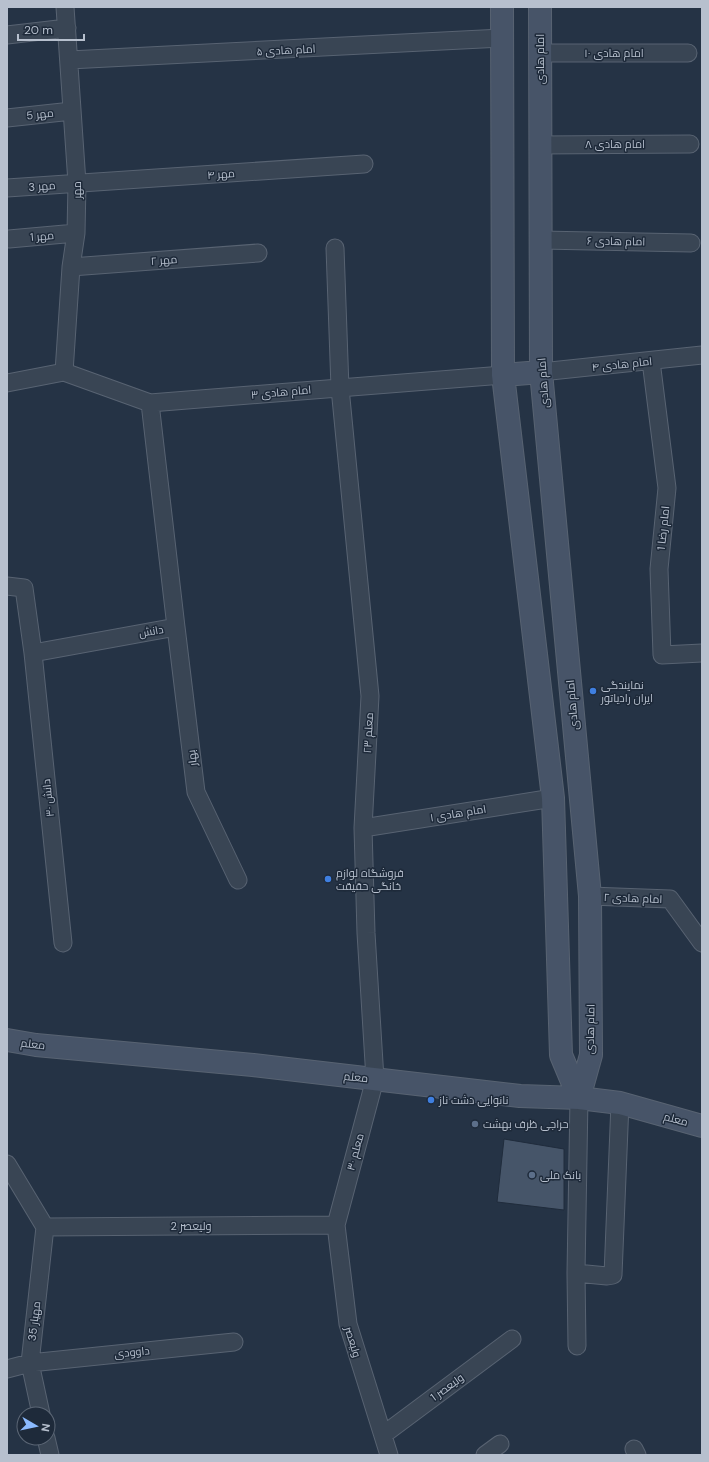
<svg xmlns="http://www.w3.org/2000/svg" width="709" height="1462" font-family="'DM Sans',Cairo,sans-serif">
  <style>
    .building { fill: #465569; stroke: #202c3c }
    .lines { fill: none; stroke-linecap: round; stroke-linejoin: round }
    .street-casing { stroke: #586372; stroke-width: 19 }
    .secondary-casing { stroke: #586372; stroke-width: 24 }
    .street { stroke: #394554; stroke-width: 17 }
    .secondary { stroke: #475468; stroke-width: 22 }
    .shop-dot { fill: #3f7fe0; stroke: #1e2a3a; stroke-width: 1.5 }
    .service-dot { fill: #5c6f8a; stroke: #1e2a3a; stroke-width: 1.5 }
    .labels { text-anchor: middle; stroke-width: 3; stroke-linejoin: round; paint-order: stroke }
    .street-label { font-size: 11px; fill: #b7c0ce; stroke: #1e2a3a }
    .poi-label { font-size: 11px; fill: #b7c0ce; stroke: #1e2a3a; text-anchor: start }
  </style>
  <rect width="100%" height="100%" fill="#253345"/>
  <!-- building -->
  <path class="building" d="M 504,1139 L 564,1149 L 564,1210 L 497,1202 Z"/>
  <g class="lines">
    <defs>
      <path id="street" d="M 7,35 L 67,28
        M 540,53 L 688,53
        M 69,60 L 502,38
        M 7,118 L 72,111
        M 540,145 L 690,144
        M 7,188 L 364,164
        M 9,239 L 76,233
        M 541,240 L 691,243
        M 335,248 L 340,388 L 370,696 L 363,828 L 366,933 L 375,1079 L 336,1225 L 348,1324 L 389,1455
        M 71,267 L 258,253
        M 651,361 L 667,488 L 659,569 L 662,655 L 702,653
        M 64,372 L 150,403 L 503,375
        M 64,372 L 71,267 L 76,233 L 77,183 L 65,7
        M 541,372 L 702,355
        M 7,383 L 64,372
        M 7,586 L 24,588 L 33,653 L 63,943
        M 176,627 L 196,792 L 238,880
        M 33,653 L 176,627 L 150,403
        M 363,828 L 553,798
        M 590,896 L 670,899 L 702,943
        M 7,1164 L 45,1227
        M 45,1227 L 336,1225
        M 576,1273 L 607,1276 L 613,1275 L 620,1103
        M 577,1346 L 576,1273 L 579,1098
        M 7,1369 L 30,1363 L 234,1342
        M 41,1414 L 30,1363 L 45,1227
        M 383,1435 L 512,1339
        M 46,1438 L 50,1455
        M 634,1449 L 637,1455
        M 485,1455 L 500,1444"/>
      <path id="secondary" d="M 502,7 L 503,375 L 553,798 L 561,1055 L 579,1098
        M 540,7 L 541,372 L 590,896 L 591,1055 L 579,1098
        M 503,375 L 541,372
        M 7,1040 L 36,1045 L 253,1065 L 520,1096 L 579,1098 L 620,1103 L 702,1126"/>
    </defs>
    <!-- street casing -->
    <use href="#street" class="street-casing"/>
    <!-- secondary casing -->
    <use href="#secondary" class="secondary-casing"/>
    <!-- street -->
    <use href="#street" class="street"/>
    <!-- secondary -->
    <use href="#secondary" class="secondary"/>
  </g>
  <!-- markers -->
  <g class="shop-dot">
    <circle cx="593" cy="691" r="4"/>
    <circle cx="328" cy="879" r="4"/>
    <circle cx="431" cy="1100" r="4"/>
  </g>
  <g class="service-dot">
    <circle cx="475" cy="1124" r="4"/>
    <circle cx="532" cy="1175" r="4"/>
  </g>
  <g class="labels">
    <!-- street labels -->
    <g class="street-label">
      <text transform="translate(286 50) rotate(-3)" y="4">امام هادی ۵</text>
      <text x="614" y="57">امام هادی ۱۰</text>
      <text transform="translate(540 59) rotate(-90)" y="4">امام هادی</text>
      <text transform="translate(40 114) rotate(-6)" y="4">مهر 5</text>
      <text x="615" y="148">امام هادی ۸</text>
      <text transform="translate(221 174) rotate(-4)" y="4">مهر ۴</text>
      <text transform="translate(42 186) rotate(-4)" y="4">مهر 3</text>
      <text transform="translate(77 190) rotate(-90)" y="4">مهر</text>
      <text transform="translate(42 236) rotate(-5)" y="4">مهر 1</text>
      <text transform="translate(616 241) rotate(1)" y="4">امام هادی ۶</text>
      <text transform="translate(164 260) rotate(-4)" y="4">مهر ۲</text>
      <text transform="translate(622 364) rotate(-6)" y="4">امام هادی ۴</text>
      <text transform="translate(543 383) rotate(-94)" y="4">امام هادی</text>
      <text transform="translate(281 392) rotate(-5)" y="4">امام هادی ٣</text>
      <text transform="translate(663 528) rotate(-84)" y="4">امام رضا 1</text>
      <text transform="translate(151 631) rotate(-10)" y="4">دانش</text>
      <text transform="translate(572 705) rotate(-95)" y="4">امام هادی</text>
      <text transform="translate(368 733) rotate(-87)" y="4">معلم ۲۳</text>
      <text transform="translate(192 758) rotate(-97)" y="4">بهار</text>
      <text transform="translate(48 798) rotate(-96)" y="4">دانش ۳۰</text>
      <text transform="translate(458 813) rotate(-9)" y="4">امام هادی ١</text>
      <text transform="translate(633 898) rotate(2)" y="4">امام هادی ٢</text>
      <text transform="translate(590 1029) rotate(-89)" y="4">امام هادی</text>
      <text transform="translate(33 1044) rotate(7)" y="4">معلم</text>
      <text transform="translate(356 1077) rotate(6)" y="4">معلم</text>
      <text transform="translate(676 1119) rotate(15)" y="4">معلم</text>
      <text transform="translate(355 1152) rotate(-75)" y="4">معلم ۳۰</text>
      <text x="191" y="1230">ولیعصر 2</text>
      <text transform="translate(34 1321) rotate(-83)" y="4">مهیار 35</text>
      <text transform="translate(353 1342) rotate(73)" y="4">ولیعصر</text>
      <text transform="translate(132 1352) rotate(-6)" y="4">داوودی</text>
      <text transform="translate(447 1387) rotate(-36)" y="4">ولیعصر 1</text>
    </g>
    <!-- poi labels -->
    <g class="poi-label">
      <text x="601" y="689">نمایندگی<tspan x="601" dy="13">ایران رادیاتور</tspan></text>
      <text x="336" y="877">فروشگاه لوازم<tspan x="336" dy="13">خانگی حقیقت</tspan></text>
      <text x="439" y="1104">نانوایی دشت ناز</text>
      <text x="483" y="1128">حراجی ظرف بهشت</text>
      <text x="540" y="1179">بانک ملی</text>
    </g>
  </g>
  <!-- border -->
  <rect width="709" height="1462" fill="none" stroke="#b7c0ce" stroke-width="16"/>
  <!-- north arrow -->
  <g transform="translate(36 1426) rotate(99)"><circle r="19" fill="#1e2a3a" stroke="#5b6675"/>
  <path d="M0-3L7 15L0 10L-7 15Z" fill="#8bbaff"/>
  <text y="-6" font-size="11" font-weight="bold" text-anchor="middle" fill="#b7c0ce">N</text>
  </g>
  <!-- scale -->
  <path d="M18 34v6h66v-6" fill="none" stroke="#b7c0ce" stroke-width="2"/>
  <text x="24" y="34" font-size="12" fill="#b7c0ce" stroke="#1e2a3a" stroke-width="3" paint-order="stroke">20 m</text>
</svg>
